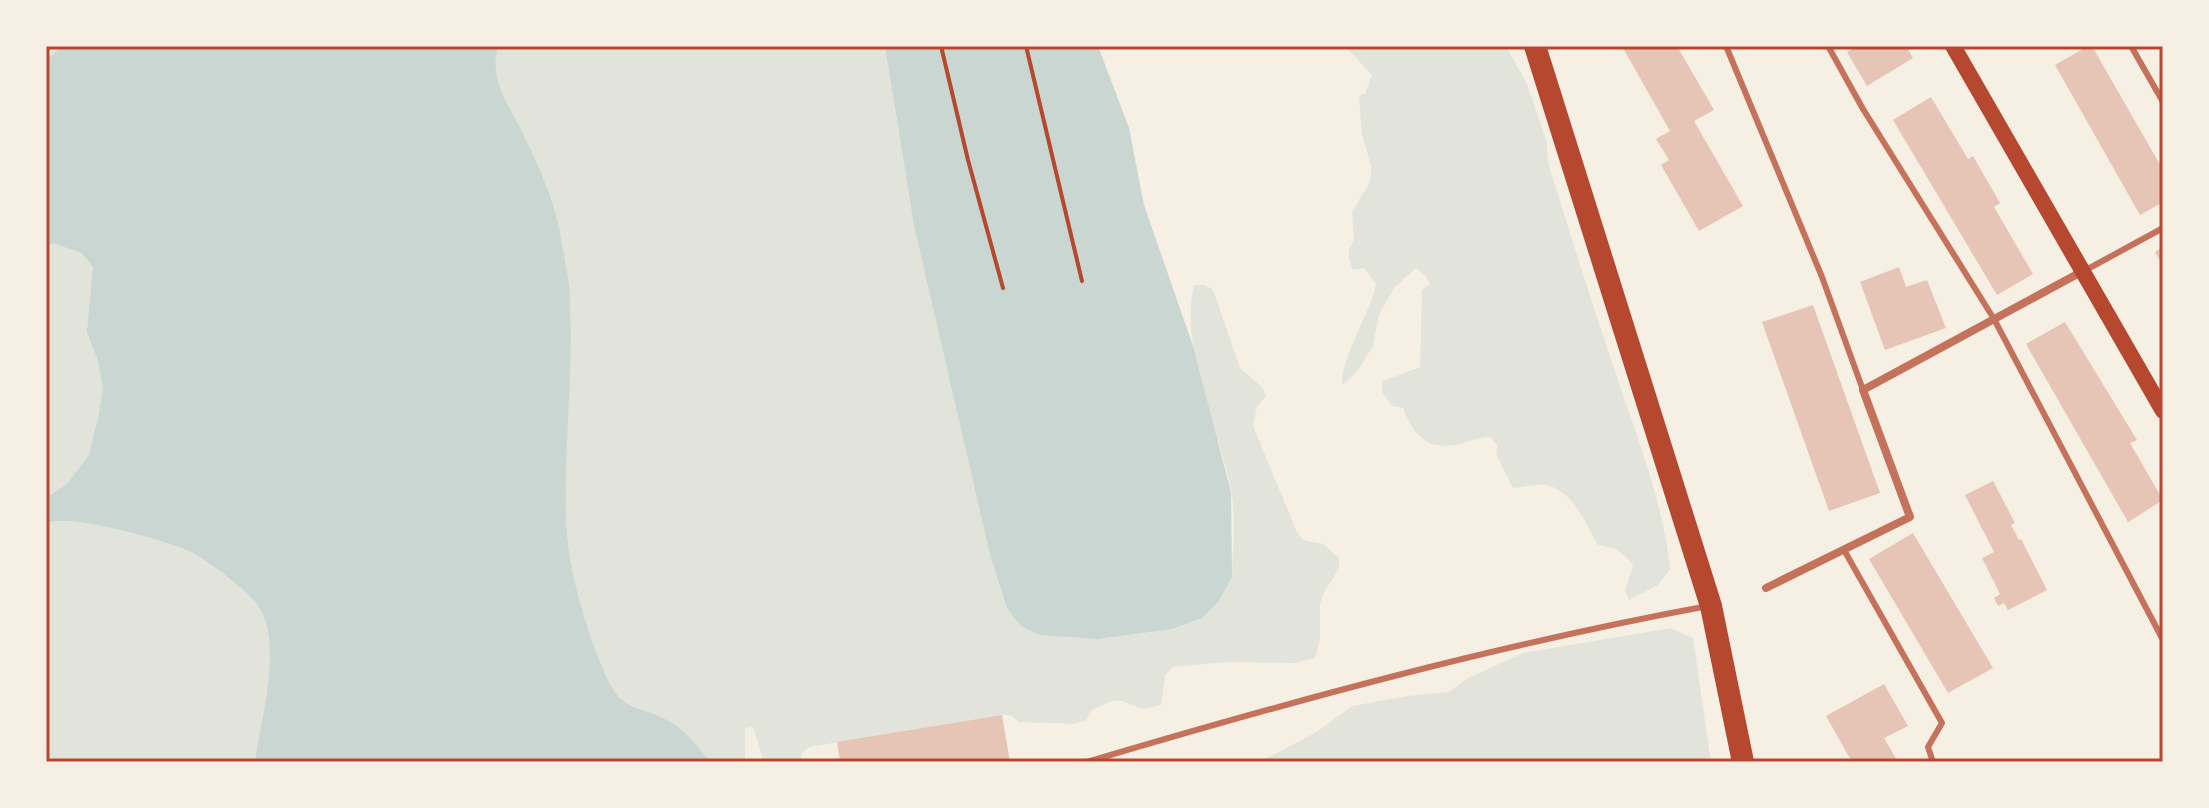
<svg xmlns="http://www.w3.org/2000/svg" width="2209" height="808" font-family="Lora,serif">
  <style>
    .green { fill: #e2e4dc }
    .water { fill: #c9d6d2 }
    .building { fill: #e6c5b7 }
    .lines { fill: none; stroke-linecap: round; stroke-linejoin: round }
    .path { stroke: #b5482f; stroke-width: 4 }
    .service { stroke: #c5725c; stroke-width: 6 }
    .minor { stroke: #c5725c; stroke-width: 8 }
    .secondary { stroke: #b5482f; stroke-width: 16 }
    .trunk { stroke: #b5482f; stroke-width: 22 }
    .neatline { fill: none; stroke: #b5482f; stroke-width: 3 }
  </style>
  <rect width="100%" height="100%" fill="#f6efe4"/>
  <!-- green -->
  <path class="green" d="M 46,46 L 885,46 L 914,226 L 990,555 L 1007,608 L 1232,577 C 1233,548 1236,518 1231,490 C 1219,425 1179,351 1194,285 L 1205,285 L 1213,290 L 1240,368 L 1262,387 L 1266,396 L 1257,407 L 1253,426 L 1297,532 L 1303,540 L 1323,544 L 1339,558 L 1339,568 L 1323,594 L 1320,604 L 1320,639 L 1315,658 L 1294,663 L 1228,662 L 1173,667 L 1165,675 L 1161,705 L 1143,709 L 1123,701 L 1112,701 L 1093,709 L 1086,720 L 1075,724 L 1019,722 L 1011,715 L 1002,715 L 809,747 L 801,754 L 801,762 L 764,762 L 753,727 L 745,728 L 745,762 L 46,762 Z
    M 1345,46 L 1506,46 L 1527,84 L 1547,143 L 1548,163 C 1570,233 1592,304 1616,374 C 1637,438 1663,501 1670,569 L 1658,585 L 1629,600 L 1625,590 L 1633,566 C 1625,552 1613,547 1598,545 C 1586,524 1571,487 1544,485 C 1534,484 1523,488 1513,488 L 1497,456 L 1497,445 L 1490,437 C 1479,437 1471,441 1460,444 C 1428,452 1413,435 1403,408 L 1392,406 L 1382,392 L 1383,381 L 1420,367 L 1422,290 L 1430,284 L 1425,275 L 1416,268 L 1394,288 L 1379,315 L 1373,346 L 1358,370 L 1343,385 C 1337,365 1372,310 1376,284 L 1364,268 L 1353,270 L 1349,260 L 1349,249 L 1354,240 L 1352,211 L 1368,186 L 1371,176 L 1371,166 L 1362,134 L 1359,96 L 1365,94 L 1372,75 Z
    M 1671,628 L 1693,638 L 1711,762 L 1260,762 L 1318,731 L 1352,706 L 1407,696 L 1449,692 L 1466,679 L 1523,653 Z"/>
  <!-- water -->
  <path class="water" d="M 62,46 L 498,46 C 488,82 510,105 524,136 C 539,166 554,200 560,233 C 564,256 570,281 570,305 C 573,376 564,447 566,518 C 567,568 586,630 606,676 C 622,713 639,705 667,720 C 685,729 698,748 711,762 L 255,762 C 261,719 281,652 262,612 C 253,593 202,555 182,548 C 156,538 68,513 46,523 L 46,498 L 67,484 L 89,455 L 99,414 L 103,388 L 98,361 L 87,332 L 93,267 L 82,253 L 53,243 L 46,247 L 46,61 Z
    M 885,46 L 1098,46 L 1129,128 L 1144,205 L 1193,346 L 1231,492 L 1232,577 L 1218,602 L 1202,618 L 1172,629 L 1097,639 L 1040,635 L 1021,626 L 1007,608 L 990,555 L 914,226 Z"/>
  <!-- building -->
  <path class="building" d="M 1626,46 L 1677,46 L 1714,110 L 1694,121 L 1743,206 L 1699,231 L 1661,165 L 1669,160 L 1656,139 L 1670,131 L 1623,48 Z
    M 1857,46 L 1906,46 L 1913,58 L 1867,86 L 1847,52 Z
    M 2088,46 L 2092,46 L 2163,170 L 2163,202 L 2140,215 L 2055,65 Z
    M 1931,97 L 1968,159 L 1973,156 L 2000,203 L 1994,207 L 2033,274 L 1997,295 L 1893,120 Z
    M 2163,247 L 2163,266 L 2155,252 Z
    M 1899,267 L 1906,287 L 1927,280 L 1946,328 L 1885,350 L 1860,282 Z
    M 1813,305 L 1880,493 L 1829,511 L 1762,322 Z
    M 2065,322 L 2137,440 L 2130,443 L 2163,500 L 2128,522 L 2026,344 Z
    M 1993,481 L 2015,523 L 2011,525 L 2019,540 L 2021,539 L 2047,590 L 2008,610 L 2004,603 L 1998,606 L 1994,598 L 2000,594 L 1982,558 L 1994,552 L 1965,495 Z
    M 1913,533 L 1993,668 L 1948,693 L 1869,559 Z
    M 1884,684 L 1908,726 L 1884,738 L 1898,762 L 1852,762 L 1826,716 Z
    M 1002,715 L 1010,762 L 840,762 L 837,742 Z"/>
  <g class="lines">
    <!-- path -->
    <path class="path" d="M 941,46 L 968,160 L 1003,288
      M 1026,46 L 1082,281"/>
    <!-- service -->
    <path class="service" d="M 1726,46 L 1822,277 L 1863,390
      M 1828,46 L 1863,109 L 1994,319 L 2163,640
      M 2131,46 L 2163,102
      M 2084,271 L 2163,228
      M 1844,550 L 1942,723 L 1928,747 L 1933,762
      M 1087,762 C 1292,701 1497,645 1708,606"/>
    <!-- minor -->
    <path class="minor" d="M 1766,588 L 1910,517 L 1863,390 L 2083,271"/>
    <!-- secondary -->
    <path class="secondary" d="M 1953,46 L 2163,411"/>
    <!-- trunk -->
    <path class="trunk" d="M 1535,46 L 1711,606 L 1743,762"/>
  </g>
  <!-- border -->
  <rect width="2209" height="808" fill="none" stroke="#f6efe4" stroke-width="96"/>
  <rect x="48" y="48" width="2113" height="712" class="neatline"/>
</svg>
